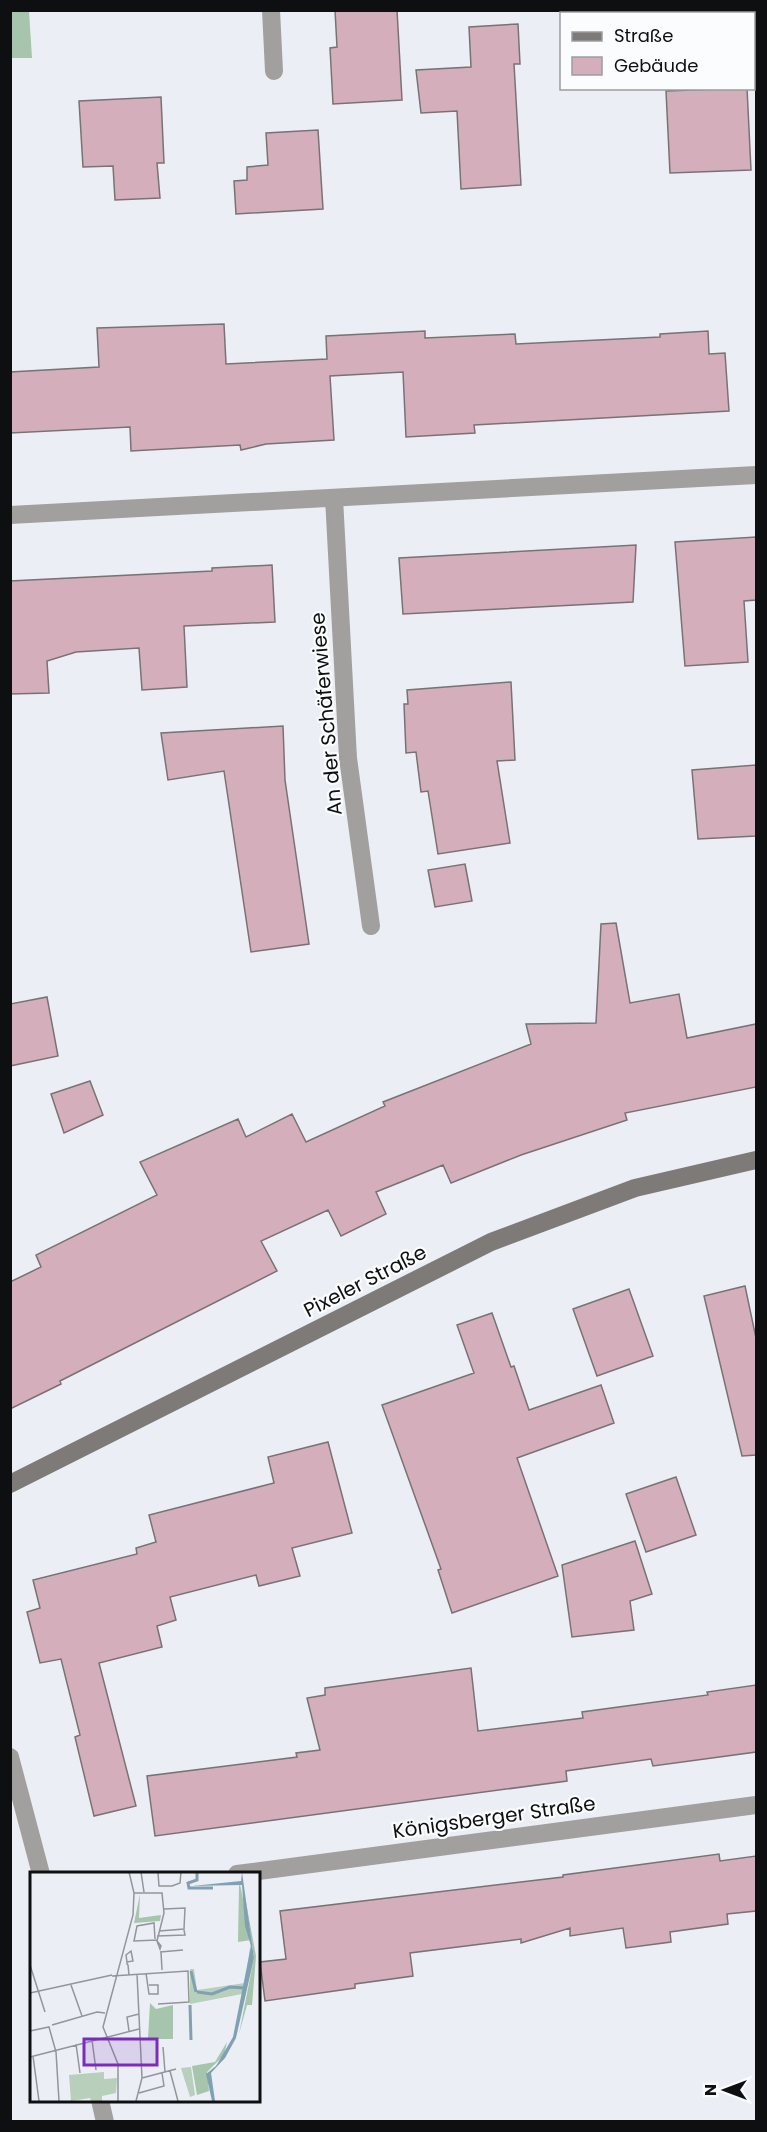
<svg xmlns="http://www.w3.org/2000/svg" width="767" height="2132" font-family="Poppins,sans-serif">
  <style>
    .forest { fill: #a7c4ac }
    .building { fill: #d4afbb; stroke: #797274; stroke-width: 1.5 }
    .lines { fill: none; stroke-linecap: round; stroke-linejoin: round }
    .street { stroke: #a2a09e; stroke-width: 18 }
    .secondary { stroke: #7e7a77; stroke-width: 18 }
    .labels { text-anchor: middle; stroke-width: 4.5; stroke-linejoin: round; paint-order: stroke }
    .street-label { font-size: 20px; fill: #0e0f11; stroke: #fafcfe }
    .inset-river { fill: none; stroke: #7fa1b2; stroke-width: 3 }
    .inset-road { fill: none; stroke: #93959a; stroke-width: 1.5 }
    .view { fill: #7b2cbf; fill-opacity: 0.15; stroke: #7b2cbf; stroke-width: 3 }
    .inset-edge { fill: none; stroke: #0e0f11; stroke-width: 3 }
  </style>
  <rect width="100%" height="100%" fill="#ebeff5"/>
  <!-- forest -->
  <path class="forest" d="M 10,11 L 29,11 L 32,58 L 11,58 Z"/>
  <!-- building -->
  <path class="building" d="M 335,10 L 397,10 L 402,100 L 333,104 L 330,48 L 337,47 Z
    M 518,24 L 520,64 L 514,64 L 521,185 L 461,189 L 457,111 L 421,113 L 416,70 L 471,67 L 469,27 Z
    M 747,88 L 751,170 L 670,173 L 666,91 Z
    M 161,97 L 164,163 L 157,163 L 160,198 L 115,200 L 113,166 L 83,167 L 79,101 Z
    M 318,130 L 323,209 L 236,214 L 234,181 L 247,180 L 247,167 L 268,165 L 266,133 Z
    M 224,324 L 226,364 L 327,359 L 326,336 L 425,331 L 425,338 L 515,334 L 516,344 L 660,337 L 660,334 L 708,331 L 709,354 L 725,353 L 729,411 L 474,425 L 475,433 L 406,437 L 403,372 L 330,376 L 334,440 L 266,444 L 241,450 L 240,445 L 131,451 L 130,427 L 10,433 L 10,372 L 99,367 L 97,328 Z
    M 756,537 L 756,600 L 744,601 L 748,662 L 685,666 L 675,542 Z
    M 636,545 L 633,602 L 403,614 L 399,558 Z
    M 272,565 L 275,622 L 184,626 L 187,687 L 142,690 L 139,648 L 76,652 L 47,661 L 49,693 L 10,694 L 10,581 L 212,571 L 212,568 Z
    M 511,682 L 515,760 L 497,761 L 510,843 L 438,854 L 428,791 L 421,792 L 416,752 L 406,753 L 404,704 L 408,704 L 407,690 Z
    M 283,726 L 285,780 L 309,944 L 251,952 L 224,771 L 168,780 L 161,733 Z
    M 756,765 L 756,836 L 698,839 L 692,770 Z
    M 465,864 L 472,901 L 435,907 L 428,870 Z
    M 616,923 L 630,1003 L 679,994 L 687,1038 L 756,1024 L 756,1087 L 625,1113 L 627,1120 L 521,1155 L 451,1183 L 443,1165 L 376,1192 L 386,1214 L 341,1236 L 328,1210 L 261,1241 L 277,1271 L 60,1381 L 61,1384 L 10,1409 L 10,1282 L 41,1267 L 36,1255 L 157,1195 L 140,1162 L 238,1119 L 246,1137 L 292,1114 L 306,1142 L 385,1106 L 383,1102 L 531,1044 L 526,1024 L 596,1023 L 601,924 Z
    M 47,997 L 58,1056 L 10,1066 L 10,1004 Z
    M 90,1081 L 103,1115 L 64,1133 L 51,1094 Z
    M 745,1286 L 756,1338 L 756,1455 L 742,1456 L 704,1296 Z
    M 629,1289 L 653,1356 L 597,1376 L 573,1309 Z
    M 492,1313 L 511,1367 L 514,1366 L 529,1410 L 601,1385 L 614,1423 L 517,1458 L 558,1576 L 452,1613 L 438,1570 L 441,1569 L 382,1405 L 474,1373 L 457,1325 Z
    M 328,1442 L 352,1533 L 292,1548 L 300,1576 L 259,1586 L 256,1575 L 170,1597 L 176,1620 L 157,1626 L 162,1647 L 99,1663 L 136,1806 L 94,1816 L 75,1737 L 80,1735 L 61,1659 L 40,1663 L 27,1612 L 40,1608 L 33,1580 L 137,1554 L 136,1548 L 156,1542 L 149,1515 L 274,1483 L 268,1457 Z
    M 676,1477 L 696,1535 L 646,1552 L 626,1494 Z
    M 635,1541 L 652,1594 L 630,1601 L 634,1630 L 572,1637 L 562,1565 Z
    M 471,1668 L 478,1731 L 583,1718 L 582,1712 L 708,1695 L 707,1692 L 756,1685 L 756,1752 L 653,1766 L 651,1759 L 566,1771 L 567,1781 L 155,1836 L 147,1776 L 297,1757 L 296,1753 L 320,1750 L 307,1698 L 325,1695 L 325,1688 Z
    M 719,1854 L 720,1861 L 756,1856 L 756,1911 L 727,1914 L 728,1924 L 670,1932 L 671,1942 L 626,1948 L 623,1928 L 570,1936 L 570,1928 L 521,1943 L 521,1939 L 410,1953 L 413,1976 L 355,1984 L 355,1988 L 265,2001 L 260,1962 L 286,1959 L 280,1911 L 563,1877 L 563,1875 Z"/>
  <g class="lines">
    <!-- street -->
    <path class="street" d="M 271,10 L 274,71
      M 617,10 L 617,14
      M 334,498 L 348,758 L 371,926
      M 10,515 L 756,475
      M 10,1757 L 41,1874
      M 237,1874 L 756,1805
      M 100,2100 L 105,2122"/>
    <!-- secondary -->
    <path class="secondary" d="M 10,1484 L 491,1242 L 635,1188 L 756,1160"/>
  </g>
  <g class="labels">
    <!-- street labels -->
    <g class="street-label">
      <text transform="translate(326 714) rotate(-95)" y="7">An der Schäferwiese</text>
      <text transform="translate(365 1281) rotate(-27)" y="7">Pixeler Straße</text>
      <text transform="translate(494 1817) rotate(-8)" y="7">Königsberger Straße</text>
    </g>
  </g>
  <!-- overview -->
  <g transform="translate(30 1872)">
    <rect width="230" height="230" fill="#ebeff5"/>
    <path d="M 221,68 L 219,103 L 212,122 L 160,132 L 160,97 L 164,97 L 167,118 L 215,111 ZM 161,195 L 165,223 L 160,225 L 151,196 ZM 74,200 L 74,207 L 87,206 L 86,221 L 72,224 L 72,229 L 61,229 L 60,226 L 41,229 L 39,203 Z" fill="#b7cfbb"/>
    <path d="M 210,12 L 221,68 L 208,70 L 209,14 ZM 110,22 L 109,46 L 131,43 L 130,49 L 104,51 ZM 215,25 L 226,84 L 222,133 L 217,133 L 209,162 L 224,86 ZM 120,131 L 126,137 L 143,133 L 143,167 L 118,167 ZM 197,170 L 194,183 L 177,200 L 179,219 L 167,223 L 162,194 L 185,190 Z" fill="#a7c4ac"/>
    <path d="M 212,0 L 224,86 L 206,166 L 195,186 L 181,201 L 185,229 L 182,229 L 176,202 L 186,194 L 203,165 L 221,74 L 215,54 L 212,13 L 162,14 L 211,9 Z" fill="#7fa1b2"/>
    <path class="inset-river" d="M 167,0 L 167,8 L 158,11 L 159,16 L 183,16M 161,99 L 166,120M 167,120 L 182,122 L 200,115 L 215,116M 160,133 L 161,168"/>
    <path class="inset-road" d="M 111,0 L 114,20M 128,1 L 129,14 L 142,14 L 150,11 L 151,0M 104,21 L 132,21 L 134,41 L 127,69 L 130,77 L 131,74 L 127,69M 129,59 L 154,57 L 155,36 L 134,37M 127,64 L 155,63 L 154,58M 125,67 L 124,51 L 107,54 L 104,69 L 127,68M 130,80 L 153,78M 131,80 L 132,98M 97,90 L 103,89 L 101,79 L 96,83 L 97,90 L 97,92 L 98,93 L 99,103M 0,93 L 15,140M 116,101 L 119,122 L 128,122 L 128,113 L 119,113M 82,104 L 158,99 L 159,130 L 128,132M 41,113 L 52,144M 0,121 L 82,103M 22,153 L 67,140 L 75,141M 0,159 L 19,155 L 26,180 L 29,229M 99,159 L 97,145 L 109,142M 62,168 L 66,198M 46,172 L 50,201M 133,175 L 135,200M 3,184 L 9,229M 0,185 L 109,157M 140,199 L 148,229M 112,206 L 146,197M 109,221 L 134,214 L 132,201M 88,229 L 88,192 L 73,155 L 103,43 L 104,21 L 99,0M 106,229 L 112,206 L 107,102"/>
    <path class="view" d="M 54,167 L 127,167 L 127,193 L 54,193 Z"/>
    <rect width="230" height="230" class="inset-edge"/>
  </g>
  <!-- border -->
  <rect width="767" height="2132" fill="none" stroke="#0e0f11" stroke-width="24"/>
  <!-- legend -->
  <rect x="560" y="12" width="195" height="78" fill="#fafcfe" stroke="#9c9d9f" stroke-width="1.5"/>
  <rect x="572" y="32" width="30" height="9" fill="#7e7a77" stroke="#9c9d9f" stroke-width="1.5"/>
  <text x="614" y="42" font-size="18" fill="#0e0f11">Straße</text>
  <rect x="572" y="57" width="30" height="18" fill="#d4afbb" stroke="#9c9d9f" stroke-width="1.5"/>
  <text x="614" y="72" font-size="18" fill="#0e0f11">Gebäude</text>
  <!-- north arrow -->
  <g transform="translate(725 2090) rotate(270)" stroke="#fafcfe" stroke-width="4.5" paint-order="stroke">
  <path d="M0-4.5L10 22L0 15L-10 22Z" fill="#0e0f11"/>
  <text y="-9" font-size="16" font-weight="bold" text-anchor="middle" fill="#0e0f11">N</text>
  </g>
</svg>
